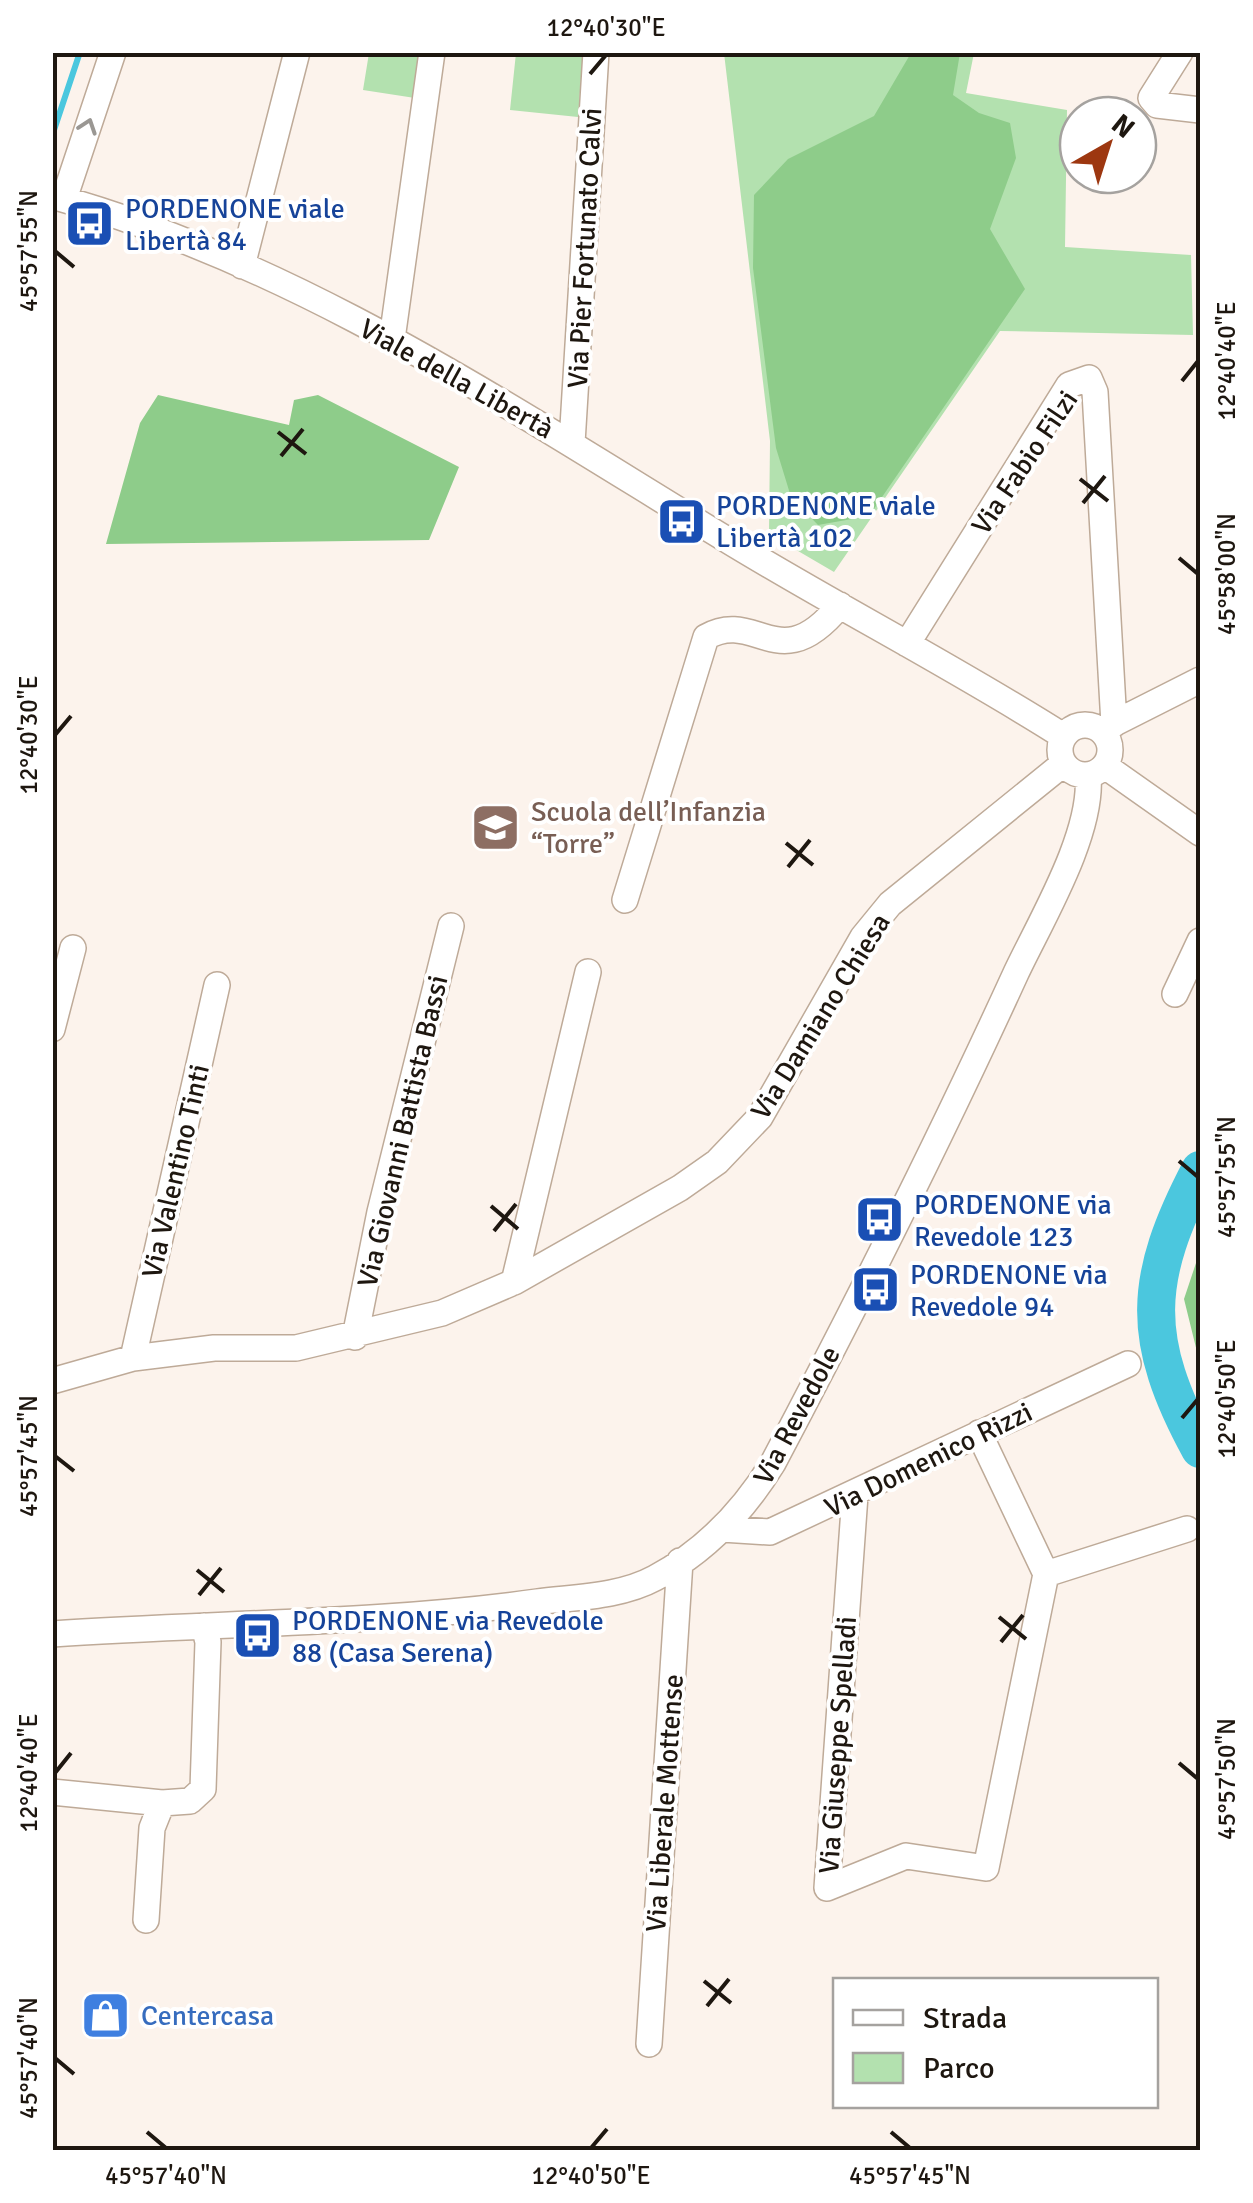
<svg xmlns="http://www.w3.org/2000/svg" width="1253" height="2203" font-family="Signika,sans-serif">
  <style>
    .green { fill: #b3e1af }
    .forest { fill: #8ecc8a }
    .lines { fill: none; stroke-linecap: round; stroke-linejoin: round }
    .stream { stroke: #4bc7de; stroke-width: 6 }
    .river { stroke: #4bc7de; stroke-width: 38 }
    .minor-casing { stroke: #beaa98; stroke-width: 28 }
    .minor { stroke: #fff; stroke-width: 25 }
    .oneway { stroke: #9a9793 }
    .ticks { fill: none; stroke: #1e1710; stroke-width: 4 }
    .labels { text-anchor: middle; stroke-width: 8; stroke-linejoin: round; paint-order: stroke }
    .transit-label { font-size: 28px; fill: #164399; stroke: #fff; text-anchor: start }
    .street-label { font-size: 28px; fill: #1e1710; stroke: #fff }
    .education-label { font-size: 28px; fill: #785e54; stroke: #fff; text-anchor: start }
    .shop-label { font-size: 28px; fill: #366cbe; stroke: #fff; text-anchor: start }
    .neatline { fill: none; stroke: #1e1710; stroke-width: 4 }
    .ticks-label { font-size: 25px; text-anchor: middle; fill: #1e1710 }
  </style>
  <rect width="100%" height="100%" fill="#fcf3ec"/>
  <!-- green -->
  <path class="green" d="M 369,53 L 421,53 L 415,98 L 363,90 Z
    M 516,53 L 583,53 L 578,117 L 510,110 Z
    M 724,53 L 974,53 L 966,93 L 1067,110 L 1065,247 L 1191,255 L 1193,335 L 1000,331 L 834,572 L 769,534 L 770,441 Z"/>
  <!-- forest -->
  <path class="forest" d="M 911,53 L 960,53 L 953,95 L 979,113 L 1010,123 L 1016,158 L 990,229 L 1025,289 L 869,516 L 818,525 L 791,497 L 776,448 L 753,268 L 754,195 L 788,159 L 874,116 Z
    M 158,395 L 289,425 L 294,400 L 318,395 L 459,467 L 429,540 L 106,544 L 140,423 Z
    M 1200,1251 L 1200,1364 L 1184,1299 Z"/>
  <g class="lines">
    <!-- stream -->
    <path class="stream" d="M 52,136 L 80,52"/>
    <!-- river -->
    <path class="river" d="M 1200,1170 C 1143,1279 1140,1339 1200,1449"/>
    <defs>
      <path id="minor" d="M 1180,52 L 1151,98 L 1157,105 L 1200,110
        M 52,196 C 296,263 510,408 724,538 C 835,606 953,666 1063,736
        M 64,199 L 113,52
        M 242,266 L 297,52
        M 392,339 L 432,52
        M 572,443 L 596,52
        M 907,644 L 1069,385 L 1089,378 L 1095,392 L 1114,724
        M1060 750a25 25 0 1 1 50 0a25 25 0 1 1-50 0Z
        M 1101,730 L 1200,680
        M 1105,766 L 1200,833
        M 625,900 L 706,637 C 757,608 779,680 840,605
        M 1175,994 L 1200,941
        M 52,1029 L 73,948
        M 514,1282 L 588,972
        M 355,1337 L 380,1212 L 451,926
        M 133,1358 L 217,985
        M 52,1381 L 133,1358 L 214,1348 L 296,1348 L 442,1313 L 514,1282 L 680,1188 L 717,1162 L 760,1117 L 863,937 L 890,904 L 1063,764
        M 855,1495 L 827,1888 L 906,1856 L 986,1868 L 1046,1574 L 979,1433
        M 722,1529 L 770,1532 L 1128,1364
        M 1046,1574 L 1187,1529
        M 52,1634 C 213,1623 377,1624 537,1602 C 575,1597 620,1597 655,1578 C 704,1552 744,1510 773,1463 C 858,1302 940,1139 1016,973 C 1041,920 1093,834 1088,776
        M 52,1792 L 162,1803
        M 146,1920 L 152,1828 L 162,1803 L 190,1801 L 203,1789 L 208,1642 L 204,1626
        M 649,2044 L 680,1561"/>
    </defs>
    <!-- minor casing -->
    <use href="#minor" class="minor-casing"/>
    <!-- minor -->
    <use href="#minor" class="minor"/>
  </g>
  <!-- one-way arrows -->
  <defs><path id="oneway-chevron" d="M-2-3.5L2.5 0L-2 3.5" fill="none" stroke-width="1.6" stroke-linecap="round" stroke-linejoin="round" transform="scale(2.5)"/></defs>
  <use class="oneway" href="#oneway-chevron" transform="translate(88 126) rotate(-71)"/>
  <!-- ticks -->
  <path class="ticks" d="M 590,74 L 606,55M 55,251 L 74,267M 1182,381 L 1198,361M 278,432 L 306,454M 281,456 L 303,429M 1080,479 L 1108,501M 1083,503 L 1105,476M 1179,558 L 1198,574M 55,735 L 71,716M 786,843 L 813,865M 788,867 L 810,840M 1179,1161 L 1198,1177M 491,1206 L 518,1229M 494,1231 L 516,1204M 1182,1418 L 1198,1399M 55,1456 L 74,1471M 197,1570 L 224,1592M 199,1595 L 221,1568M 999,1617 L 1026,1639M 1001,1642 L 1023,1615M 1179,1763 L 1198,1779M 55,1773 L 71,1753M 704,1981 L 731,2003M 707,2006 L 729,1979M 55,2058 L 74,2074M 147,2132 L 166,2148M 891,2132 L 910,2148M 591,2148 L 607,2129"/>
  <!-- icons -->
  <defs>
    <symbol id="bus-square" viewBox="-11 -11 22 22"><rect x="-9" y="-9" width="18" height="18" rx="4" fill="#1a4fb4" stroke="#fff"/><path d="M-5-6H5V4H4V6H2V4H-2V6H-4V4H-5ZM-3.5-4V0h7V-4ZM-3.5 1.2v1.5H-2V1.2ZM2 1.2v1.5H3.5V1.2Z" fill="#fff"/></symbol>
    <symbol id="school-square" viewBox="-11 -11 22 22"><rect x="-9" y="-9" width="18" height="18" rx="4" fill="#8d6e63" stroke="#fff"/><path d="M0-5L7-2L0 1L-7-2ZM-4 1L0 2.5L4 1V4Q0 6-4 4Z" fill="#fff"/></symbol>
    <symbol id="shop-square" viewBox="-11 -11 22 22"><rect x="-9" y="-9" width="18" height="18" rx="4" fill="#3f7fe0" stroke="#fff"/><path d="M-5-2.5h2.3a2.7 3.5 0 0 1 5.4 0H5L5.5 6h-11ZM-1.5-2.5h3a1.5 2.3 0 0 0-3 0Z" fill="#fff"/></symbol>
  </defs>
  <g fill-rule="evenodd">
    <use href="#bus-square" x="62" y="196" width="55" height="55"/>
    <use href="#bus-square" x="654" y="494" width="55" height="55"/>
    <use href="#school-square" x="468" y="800" width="55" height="55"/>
    <use href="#bus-square" x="852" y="1192" width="55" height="55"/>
    <use href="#bus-square" x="848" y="1262" width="55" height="55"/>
    <use href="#bus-square" x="230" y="1608" width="55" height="55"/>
    <use href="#shop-square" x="78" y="1988" width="55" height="55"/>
  </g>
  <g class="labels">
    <!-- transit labels -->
    <g class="transit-label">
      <text x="125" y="218">PORDENONE viale<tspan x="125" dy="32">Libertà 84</tspan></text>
      <text x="716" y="515">PORDENONE viale<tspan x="716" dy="32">Libertà 102</tspan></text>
      <text x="914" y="1214">PORDENONE via<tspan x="914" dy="32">Revedole 123</tspan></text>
      <text x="910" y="1284">PORDENONE via<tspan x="910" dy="32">Revedole 94</tspan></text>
      <text x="292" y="1630">PORDENONE via Revedole<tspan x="292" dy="32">88 (Casa Serena)</tspan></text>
    </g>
    <!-- street labels -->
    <g class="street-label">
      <text transform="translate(584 248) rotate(-87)" y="10">Via Pier Fortunato Calvi</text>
      <text transform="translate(457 378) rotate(29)" y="10">Viale della Libertà</text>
      <text transform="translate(1024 462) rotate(-56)" y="10">Via Fabio Filzi</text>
      <text transform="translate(820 1016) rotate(-58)" y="10">Via Damiano Chiesa</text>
      <text transform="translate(402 1131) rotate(-77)" y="10">Via Giovanni Battista Bassi</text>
      <text transform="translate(175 1171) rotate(-77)" y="10">Via Valentino Tinti</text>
      <text transform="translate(796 1415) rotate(-62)" y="10">Via Revedole</text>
      <text transform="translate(928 1459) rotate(-26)" y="10">Via Domenico Rizzi</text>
      <text transform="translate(837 1745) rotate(-86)" y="10">Via Giuseppe Spelladi</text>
      <text transform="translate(664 1803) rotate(-86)" y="10">Via Liberale Mottense</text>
    </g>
    <!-- education labels -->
    <g class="education-label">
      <text x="531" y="821">Scuola dell’Infanzia<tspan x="531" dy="32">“Torre”</tspan></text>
    </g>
    <!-- shop labels -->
    <g class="shop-label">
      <text x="141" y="2025">Centercasa</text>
    </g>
  </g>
  <!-- border -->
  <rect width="1253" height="2203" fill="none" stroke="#ffffff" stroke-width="110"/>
  <!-- legend -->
  <rect x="833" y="1978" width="325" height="130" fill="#ffffff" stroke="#a5a29f" stroke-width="2.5"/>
  <rect x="853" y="2010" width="50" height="15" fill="#ffffff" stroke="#a5a29f" stroke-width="2.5"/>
  <text x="923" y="2028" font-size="30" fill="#1e1710">Strada</text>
  <rect x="853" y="2053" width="50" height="30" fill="#b3e1af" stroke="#a5a29f" stroke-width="2.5"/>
  <text x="923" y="2078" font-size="30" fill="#1e1710">Parco</text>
  <!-- north arrow -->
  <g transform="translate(1108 145) rotate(39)"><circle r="48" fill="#ffffff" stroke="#a5a29f" stroke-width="2.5"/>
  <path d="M0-8L18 38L0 25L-18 38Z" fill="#9d3710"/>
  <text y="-15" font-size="28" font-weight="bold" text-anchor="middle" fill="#1e1710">N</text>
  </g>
  <rect x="55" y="55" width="1143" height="2093" class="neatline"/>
  <g class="ticks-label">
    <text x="606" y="36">12°40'30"E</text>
    <text transform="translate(28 251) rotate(-90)" y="9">45°57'55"N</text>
    <text transform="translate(1226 361) rotate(-90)" y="9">12°40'40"E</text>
    <text transform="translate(1226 574) rotate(-90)" y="9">45°58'00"N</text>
    <text transform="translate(28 735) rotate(-90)" y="9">12°40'30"E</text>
    <text transform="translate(1226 1177) rotate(-90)" y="9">45°57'55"N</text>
    <text transform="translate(1226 1399) rotate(-90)" y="9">12°40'50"E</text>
    <text transform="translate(28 1456) rotate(-90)" y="9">45°57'45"N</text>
    <text transform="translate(28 1773) rotate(-90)" y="9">12°40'40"E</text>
    <text transform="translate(1226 1779) rotate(-90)" y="9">45°57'50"N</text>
    <text transform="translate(28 2058) rotate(-90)" y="9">45°57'40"N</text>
    <text x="166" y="2184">45°57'40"N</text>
    <text x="591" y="2184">12°40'50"E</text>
    <text x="910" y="2184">45°57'45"N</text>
  </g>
</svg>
